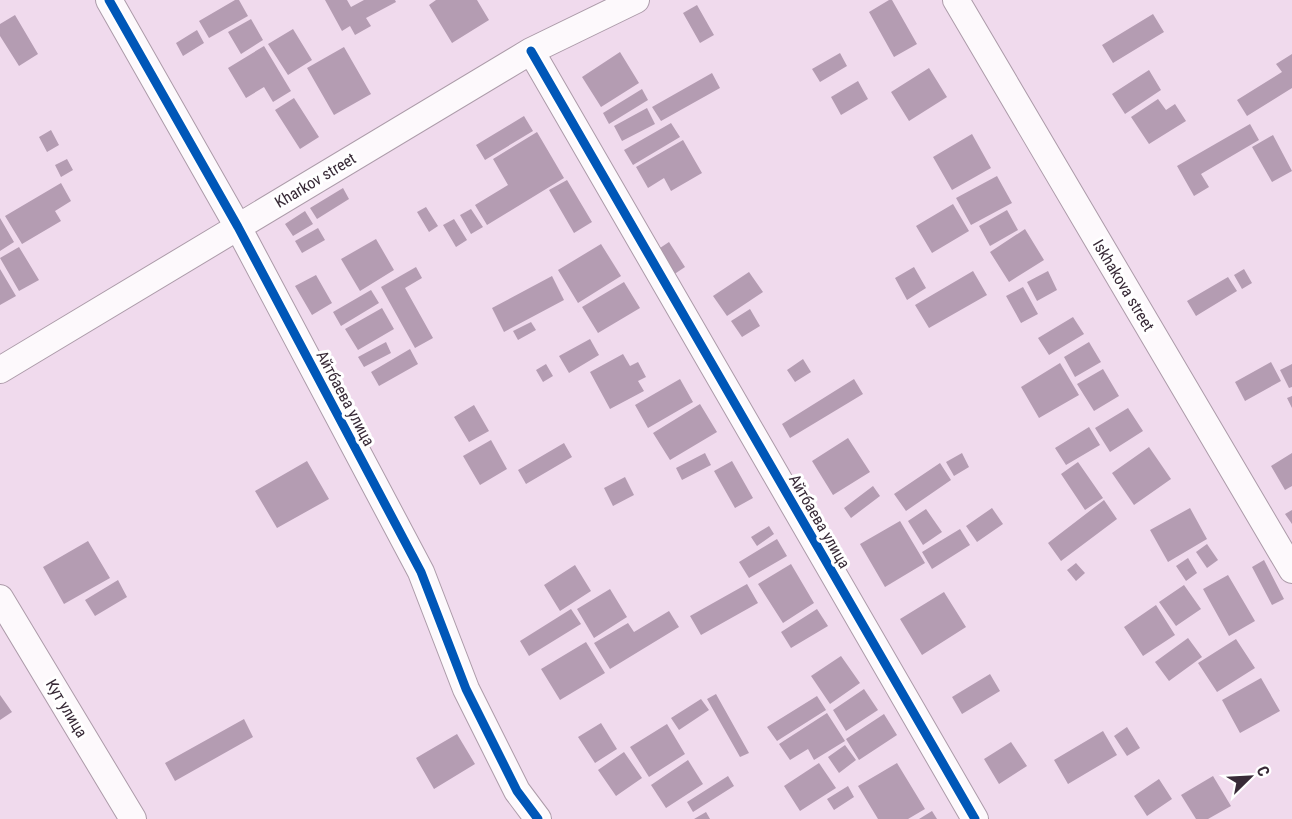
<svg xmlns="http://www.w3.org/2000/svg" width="1292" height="819" font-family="'Roboto Condensed',sans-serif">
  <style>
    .building { fill: #b49cb2 }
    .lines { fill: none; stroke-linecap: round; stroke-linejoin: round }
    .minor-casing { stroke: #ac9ba9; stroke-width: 28 }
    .minor { stroke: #fdf9fc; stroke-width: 26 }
    .cycleway-casing { stroke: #fff; stroke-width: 13 }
    .cycleway { stroke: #0057b8; stroke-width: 9 }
    .labels { text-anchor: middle; stroke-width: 6; stroke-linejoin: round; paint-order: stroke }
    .street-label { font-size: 16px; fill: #382a37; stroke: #fff }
  </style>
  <rect width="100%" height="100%" fill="#f0daed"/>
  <!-- building -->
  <path class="building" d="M 235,0 L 239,0 L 248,16 L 209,38 L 199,21 Z
    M 325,0 L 347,0 L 351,7 L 364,0 L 395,0 L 396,2 L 366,18 L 371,26 L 355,35 L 350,26 L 342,31 Z
    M 436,0 L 477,0 L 489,20 L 452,43 L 429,5 Z
    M 889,0 L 892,0 L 917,44 L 894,57 L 869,12 Z
    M 697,5 L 714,35 L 700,43 L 683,13 Z
    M 1153,14 L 1164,32 L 1113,63 L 1102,45 Z
    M 15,15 L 38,54 L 19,66 L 0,36 L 0,24 Z
    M 251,19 L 263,40 L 241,54 L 228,32 Z
    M 293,29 L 312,60 L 288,75 L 268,44 Z
    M 197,30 L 204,43 L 183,56 L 176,43 Z
    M 264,46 L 291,91 L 273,102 L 264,87 L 246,98 L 228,68 Z
    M 344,47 L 371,94 L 334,115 L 307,68 Z
    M 620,52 L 639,83 L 601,107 L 582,77 Z
    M 840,53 L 847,66 L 820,82 L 812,69 Z
    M 1292,54 L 1292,88 L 1247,116 L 1237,100 L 1282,72 L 1276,64 Z
    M 929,68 L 947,97 L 909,121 L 891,92 Z
    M 1149,70 L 1161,90 L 1125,114 L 1112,94 Z
    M 712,73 L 720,88 L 661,121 L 652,107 Z
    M 858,81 L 868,99 L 841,115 L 831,97 Z
    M 642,89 L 648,100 L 609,124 L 603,113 Z
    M 294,98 L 319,137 L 300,149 L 275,110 Z
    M 1158,99 L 1166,110 L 1175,104 L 1186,121 L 1149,144 L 1131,117 Z
    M 647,108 L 655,124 L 622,141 L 614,126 Z
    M 524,116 L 533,131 L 485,160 L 476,145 Z
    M 671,123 L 680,137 L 633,165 L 624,150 Z
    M 1250,124 L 1259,140 L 1201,174 L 1209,187 L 1194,196 L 1177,166 Z
    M 51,130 L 59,145 L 47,152 L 39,137 Z
    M 537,132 L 564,178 L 487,225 L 475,205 L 508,185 L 493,159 Z
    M 972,134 L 991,168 L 952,190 L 933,157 Z
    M 1273,135 L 1292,171 L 1272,182 L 1252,147 Z
    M 683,140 L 702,173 L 671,191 L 664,178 L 648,188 L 636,167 Z
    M 67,159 L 73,170 L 61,177 L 55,165 Z
    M 997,176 L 1012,203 L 971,225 L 956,198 Z
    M 567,180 L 592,222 L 574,233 L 549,190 Z
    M 61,183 L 71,201 L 55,211 L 61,221 L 22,244 L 5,216 Z
    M 343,188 L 349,199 L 317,219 L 310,208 Z
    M 953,204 L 969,231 L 932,253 L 916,226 Z
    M 426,207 L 438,226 L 429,232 L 417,212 Z
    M 471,209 L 483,227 L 471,234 L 460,215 Z
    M 1007,210 L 1018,230 L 990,246 L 979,226 Z
    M 305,211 L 313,224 L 293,236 L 285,224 Z
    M 0,218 L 14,242 L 0,251 Z
    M 454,219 L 467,240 L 456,247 L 443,225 Z
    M 318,228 L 325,240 L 302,253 L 295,241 Z
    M 1025,229 L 1044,260 L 1009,282 L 990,252 Z
    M 376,239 L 394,270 L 360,291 L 341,259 Z
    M 669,242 L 685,267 L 673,275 L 657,250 Z
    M 601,244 L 621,276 L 578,303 L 558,270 Z
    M 19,247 L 39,280 L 19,291 L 0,258 Z
    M 416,267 L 422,278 L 405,288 L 433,338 L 415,348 L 381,287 Z
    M 914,267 L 926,288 L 907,300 L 895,278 Z
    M 0,269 L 16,296 L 0,305 Z
    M 1244,269 L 1252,283 L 1242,289 L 1234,275 Z
    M 973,271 L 987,295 L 929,328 L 915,305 Z
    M 1048,271 L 1057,290 L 1037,301 L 1027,282 Z
    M 749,272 L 763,292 L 727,316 L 713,296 Z
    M 316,275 L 332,303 L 312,315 L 295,286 Z
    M 552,276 L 564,300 L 504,332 L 492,308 Z
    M 1228,277 L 1237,291 L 1196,316 L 1187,301 Z
    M 624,282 L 640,308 L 598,333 L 582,307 Z
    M 1023,287 L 1038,314 L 1021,323 L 1006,296 Z
    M 371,290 L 379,303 L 341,326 L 333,312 Z
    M 382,308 L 394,329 L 358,350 L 345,329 Z
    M 750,309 L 760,326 L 742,337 L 731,321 Z
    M 1073,317 L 1084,334 L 1049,355 L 1038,338 Z
    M 531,322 L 536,330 L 518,340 L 513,331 Z
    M 590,339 L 599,355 L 569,373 L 559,356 Z
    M 386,342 L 391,353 L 364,367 L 358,357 Z
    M 1089,342 L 1101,362 L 1075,377 L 1064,357 Z
    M 410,349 L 418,364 L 379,386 L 371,372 Z
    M 623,354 L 630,366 L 638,362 L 646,377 L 638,381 L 644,391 L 610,409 L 590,372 Z
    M 803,359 L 811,372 L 795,382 L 787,370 Z
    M 1271,362 L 1281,381 L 1245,401 L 1235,382 Z
    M 1060,363 L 1079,395 L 1039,418 L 1021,387 Z
    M 546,364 L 553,376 L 543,382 L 536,370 Z
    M 1292,364 L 1292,387 L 1289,388 L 1280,370 Z
    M 1103,369 L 1119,396 L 1094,411 L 1077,384 Z
    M 680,379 L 693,402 L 648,428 L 635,405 Z
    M 854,379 L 863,394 L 790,438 L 782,424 Z
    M 1292,396 L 1292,408 L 1287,398 Z
    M 700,404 L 717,432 L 670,460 L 653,433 Z
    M 474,405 L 489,431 L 469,442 L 454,417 Z
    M 1128,408 L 1143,431 L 1110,452 L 1095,428 Z
    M 1089,427 L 1100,445 L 1066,465 L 1055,448 Z
    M 848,438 L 870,472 L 833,495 L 812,461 Z
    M 491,440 L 507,469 L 480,485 L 463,456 Z
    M 564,443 L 572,457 L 526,484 L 518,470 Z
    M 1149,447 L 1171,479 L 1134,505 L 1112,473 Z
    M 705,453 L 711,465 L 682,480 L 676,468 Z
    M 962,453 L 969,467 L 954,476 L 946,462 Z
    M 1292,453 L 1292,486 L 1285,490 L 1271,466 Z
    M 307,461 L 329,499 L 277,528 L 255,491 Z
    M 732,461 L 753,498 L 735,508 L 714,471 Z
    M 1078,462 L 1103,498 L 1085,510 L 1061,474 Z
    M 940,463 L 951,480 L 906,511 L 894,494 Z
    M 625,477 L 634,495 L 613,506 L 604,488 Z
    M 873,486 L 880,496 L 851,518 L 844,508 Z
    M 1104,500 L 1117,519 L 1061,561 L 1048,543 Z
    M 992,508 L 1003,524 L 977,542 L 966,526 Z
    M 1190,508 L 1207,539 L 1168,562 L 1150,530 Z
    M 926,509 L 942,532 L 923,545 L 908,521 Z
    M 1292,510 L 1292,524 L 1285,514 Z
    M 900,521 L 925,563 L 885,587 L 860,544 Z
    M 769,526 L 774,534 L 757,546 L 751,537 Z
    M 960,529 L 970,545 L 932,569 L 922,552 Z
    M 777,539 L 787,556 L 749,578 L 739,562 Z
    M 88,541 L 110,578 L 64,604 L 43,567 Z
    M 1207,544 L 1218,560 L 1207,568 L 1196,552 Z
    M 1188,558 L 1197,573 L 1186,581 L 1176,566 Z
    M 1264,560 L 1284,599 L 1272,605 L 1252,567 Z
    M 1076,563 L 1085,573 L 1076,581 L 1067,570 Z
    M 791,564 L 814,603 L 783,623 L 758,584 Z
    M 575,565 L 591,591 L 560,611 L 544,585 Z
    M 1228,575 L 1255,621 L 1229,636 L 1203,589 Z
    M 118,580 L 127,597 L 95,616 L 85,600 Z
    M 747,584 L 758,603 L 701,635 L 690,616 Z
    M 1184,585 L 1201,609 L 1176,626 L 1159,602 Z
    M 610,589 L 627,617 L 594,638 L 577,609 Z
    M 944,592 L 966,627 L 922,655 L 900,619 Z
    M 1156,605 L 1175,635 L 1143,656 L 1124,627 Z
    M 571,609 L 581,624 L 529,656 L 520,641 Z
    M 817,609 L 828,626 L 791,648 L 781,632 Z
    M 669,611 L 679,627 L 610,669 L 594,643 L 628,623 L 634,632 Z
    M 1188,638 L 1202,657 L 1169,681 L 1155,662 Z
    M 1236,639 L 1255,668 L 1217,692 L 1198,663 Z
    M 586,642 L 605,673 L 560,700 L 541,669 Z
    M 841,656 L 860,683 L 830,704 L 811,676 Z
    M 990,674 L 1000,691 L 962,714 L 952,697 Z
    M 1261,678 L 1280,711 L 1240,733 L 1222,700 Z
    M 864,689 L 878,710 L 846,731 L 833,710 Z
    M 716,694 L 749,753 L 740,757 L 707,699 Z
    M 0,695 L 12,712 L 0,720 Z
    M 817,696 L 826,710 L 777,741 L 767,727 Z
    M 701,699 L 709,710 L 679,730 L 671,718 Z
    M 827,713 L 845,741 L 814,760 L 808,749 L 790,760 L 779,744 Z
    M 884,714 L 897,735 L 859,760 L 846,739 Z
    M 244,719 L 253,737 L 175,781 L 165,763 Z
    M 601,723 L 617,749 L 595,763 L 578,737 Z
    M 667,724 L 685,754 L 649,777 L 630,747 Z
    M 1127,727 L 1140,748 L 1127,756 L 1114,736 Z
    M 1103,731 L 1117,755 L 1068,784 L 1054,760 Z
    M 457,734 L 475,764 L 434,789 L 416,758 Z
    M 1011,742 L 1027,766 L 999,784 L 984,759 Z
    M 845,745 L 856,760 L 839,773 L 828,757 Z
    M 624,752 L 642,778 L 616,796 L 598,770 Z
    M 688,760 L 703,784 L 666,808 L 651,785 Z
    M 819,763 L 836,788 L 800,811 L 784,786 Z
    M 897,763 L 925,809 L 908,819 L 878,819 L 858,786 Z
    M 728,776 L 734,786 L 693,812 L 687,802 Z
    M 1213,776 L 1231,806 L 1208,819 L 1196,819 L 1181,795 Z
    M 1159,779 L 1172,799 L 1147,816 L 1134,796 Z
    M 848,786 L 854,797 L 834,810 L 827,799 Z
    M 932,811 L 937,819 L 919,819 Z
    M 706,812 L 710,819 L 694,819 Z"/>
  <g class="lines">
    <defs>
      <path id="minor" d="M 109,0 L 238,227 L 421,572 L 466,689 L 517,791 L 538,819
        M 956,0 L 1292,570
        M 531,51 L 975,819
        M 0,370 L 531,51 L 636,0
        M 0,598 L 133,819"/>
    </defs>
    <!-- minor casing -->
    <use href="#minor" class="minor-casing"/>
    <!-- minor -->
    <use href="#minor" class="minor"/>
    <defs>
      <path id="cycleway" d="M 109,0 L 238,227 L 421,572 L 466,689 L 517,791 L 538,819
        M 531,51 L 975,819"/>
    </defs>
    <!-- cycleway casing -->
    <use href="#cycleway" class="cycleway-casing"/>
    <!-- cycleway -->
    <use href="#cycleway" class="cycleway"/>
  </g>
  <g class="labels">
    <!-- street labels -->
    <g class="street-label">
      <text transform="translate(315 180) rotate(-31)" y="6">Kharkov street</text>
      <text transform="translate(1124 285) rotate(59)" y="6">Iskhakova street</text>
      <text transform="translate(346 398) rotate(62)" y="6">Айтбаева улица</text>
      <text transform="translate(820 521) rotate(60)" y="6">Айтбаева улица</text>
      <text transform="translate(67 708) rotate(59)" y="6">Кут улица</text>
    </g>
  </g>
  <!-- north arrow -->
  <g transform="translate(1250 777) rotate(66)" stroke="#ffffff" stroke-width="4.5" paint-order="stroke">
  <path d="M0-4.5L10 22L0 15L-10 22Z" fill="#382a37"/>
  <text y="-9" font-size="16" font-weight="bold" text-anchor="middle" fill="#382a37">С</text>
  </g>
</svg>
